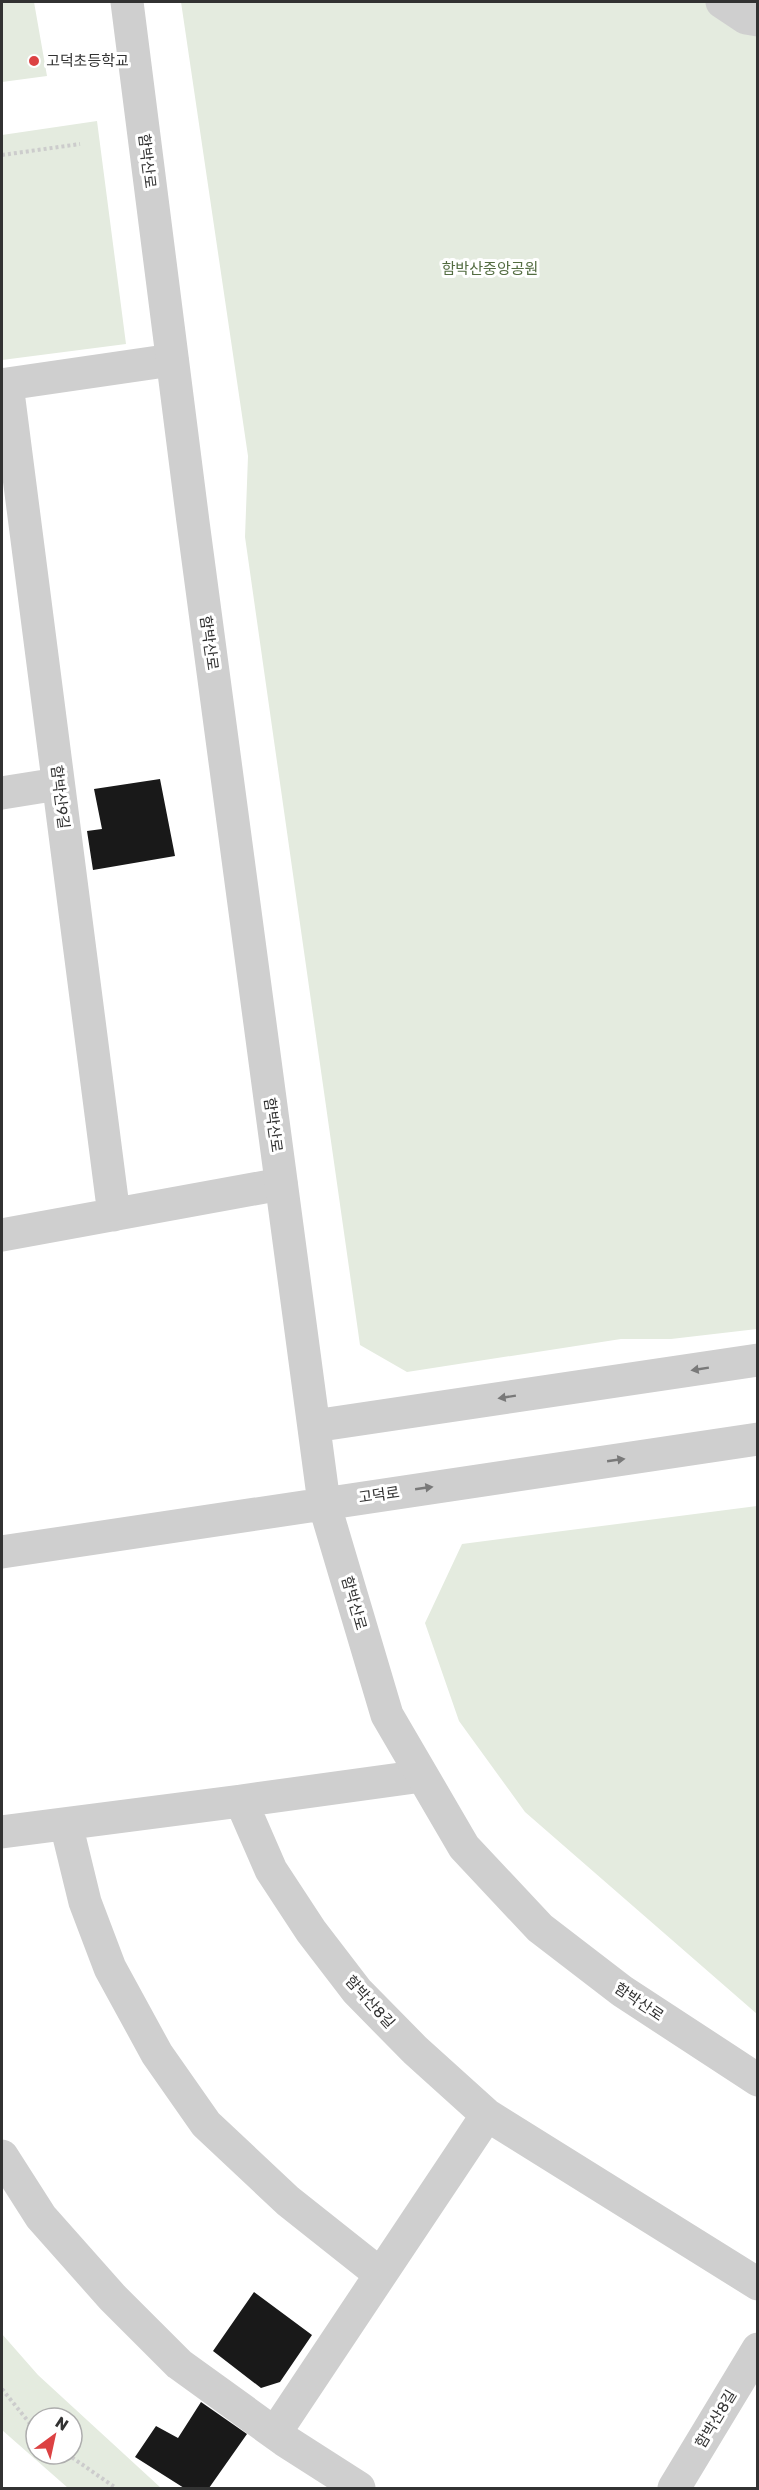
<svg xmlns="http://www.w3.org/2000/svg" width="759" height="2490" font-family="Rubik,'Noto Sans KR',sans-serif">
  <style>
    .green { fill: #e4ebdf; fill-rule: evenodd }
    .building { fill: #191919 }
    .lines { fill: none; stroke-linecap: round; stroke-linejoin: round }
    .path { stroke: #ccc; stroke-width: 4; stroke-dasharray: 3 3; stroke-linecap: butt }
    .minor { stroke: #cfcfcf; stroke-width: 33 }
    .tertiary { stroke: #cfcfcf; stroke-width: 33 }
    .oneway { fill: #797979 }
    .poi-dot { fill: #dc4243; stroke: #fff; stroke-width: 2 }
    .labels { text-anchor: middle; stroke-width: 6; stroke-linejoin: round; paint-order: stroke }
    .poi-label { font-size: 15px; fill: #323232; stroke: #fff; text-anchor: start }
    .street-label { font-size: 15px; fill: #323232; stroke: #fff }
    .park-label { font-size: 15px; fill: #536c41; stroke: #fff }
  </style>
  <rect width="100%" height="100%" fill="#fff"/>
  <!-- green -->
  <path class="green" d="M 2,2 L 34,2 L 47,76 L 2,82 Z
    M 181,2 L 757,2 L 757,1329 L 671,1339 L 621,1339 L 407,1372 L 360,1345 L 245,537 L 248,456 Z
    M 97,121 L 126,344 L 2,360 L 2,135 Z
    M 757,1506 L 758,1506 L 757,2014 L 525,1812 L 459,1721 L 425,1623 L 462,1544 Z
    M 2,2334 L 38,2375 L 161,2488 L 68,2488 L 2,2430 ZM 36,2418 L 72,2418 L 72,2454 L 36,2454 Z"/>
  <!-- building -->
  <path class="building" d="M 160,779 L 175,856 L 93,870 L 87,831 L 102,829 L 94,789 Z
    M 254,2292 L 312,2335 L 280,2382 L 261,2388 L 213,2351 Z
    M 201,2402 L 247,2434 L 209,2488 L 184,2488 L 135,2457 L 156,2426 L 178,2438 Z"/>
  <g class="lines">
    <!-- path -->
    <path class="path" d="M 2,155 L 80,144
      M 2,2389 L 36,2431
      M 67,2454 L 116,2488"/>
    <!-- minor -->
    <path class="minor" d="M 722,2 L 746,18 L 758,20
      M 7,384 L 172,360
      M 2,385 L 7,384 L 114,1215
      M 2,793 L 58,784
      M 2,1235 L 281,1184
      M 241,1801 L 422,1776
      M 66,1824 L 85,1902 L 110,1968 L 157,2054 L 206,2124 L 288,2201 L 380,2274
      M 2,1832 L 241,1801 L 271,1870 L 311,1931 L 357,1991 L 415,2050 L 487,2115 L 758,2284
      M 2,2156 L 41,2217 L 112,2297 L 179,2364 L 284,2440 L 359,2488
      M 275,2433 L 487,2115
      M 674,2488 L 758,2349"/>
    <!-- tertiary -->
    <path class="tertiary" d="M 127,2 L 193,522 L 324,1503 L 387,1715 L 464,1847 L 540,1928 L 622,1991 L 758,2080
      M 314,1426 L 758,1360
      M 2,1552 L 758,1439"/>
  </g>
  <!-- one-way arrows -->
  <defs><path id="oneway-solid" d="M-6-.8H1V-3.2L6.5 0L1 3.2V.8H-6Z" transform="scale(1.5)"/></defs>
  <g class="oneway">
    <use href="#oneway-solid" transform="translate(700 1369) rotate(171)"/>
    <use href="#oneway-solid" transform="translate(507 1397) rotate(171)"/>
    <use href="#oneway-solid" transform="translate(616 1460) rotate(-8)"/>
    <use href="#oneway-solid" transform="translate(424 1488) rotate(-8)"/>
  </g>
  <!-- markers -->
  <circle class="poi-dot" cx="34" cy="61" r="6"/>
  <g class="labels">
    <!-- poi labels -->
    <g class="poi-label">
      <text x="46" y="66">고덕초등학교</text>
    </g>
    <!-- street labels -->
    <g class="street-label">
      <text transform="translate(147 161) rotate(83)" y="5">함박산로</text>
      <text transform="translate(209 643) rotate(82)" y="5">함박산로</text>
      <text transform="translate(60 797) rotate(83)" y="5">함박산9길</text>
      <text transform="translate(273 1125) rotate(82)" y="5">함박산로</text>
      <text transform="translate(379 1495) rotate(-8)" y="5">고덕로</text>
      <text transform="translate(354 1603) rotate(74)" y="5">함박산로</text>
      <text transform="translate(370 2002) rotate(48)" y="5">함박산8길</text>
      <text transform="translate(639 2002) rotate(34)" y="5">함박산로</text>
      <text transform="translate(716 2419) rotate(-59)" y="5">함박산8길</text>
    </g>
    <!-- park labels -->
    <g class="park-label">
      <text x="490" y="274">함박산중앙공원</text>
    </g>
  </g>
  <!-- border -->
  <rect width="759" height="2490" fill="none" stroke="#323232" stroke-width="6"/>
  <!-- north arrow -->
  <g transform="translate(54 2436) rotate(33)"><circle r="28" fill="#ffffff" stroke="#adadad" stroke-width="1.5"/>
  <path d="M0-4.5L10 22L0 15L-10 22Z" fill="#dc4243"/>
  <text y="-9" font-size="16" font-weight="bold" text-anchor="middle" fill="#323232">N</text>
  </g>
</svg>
